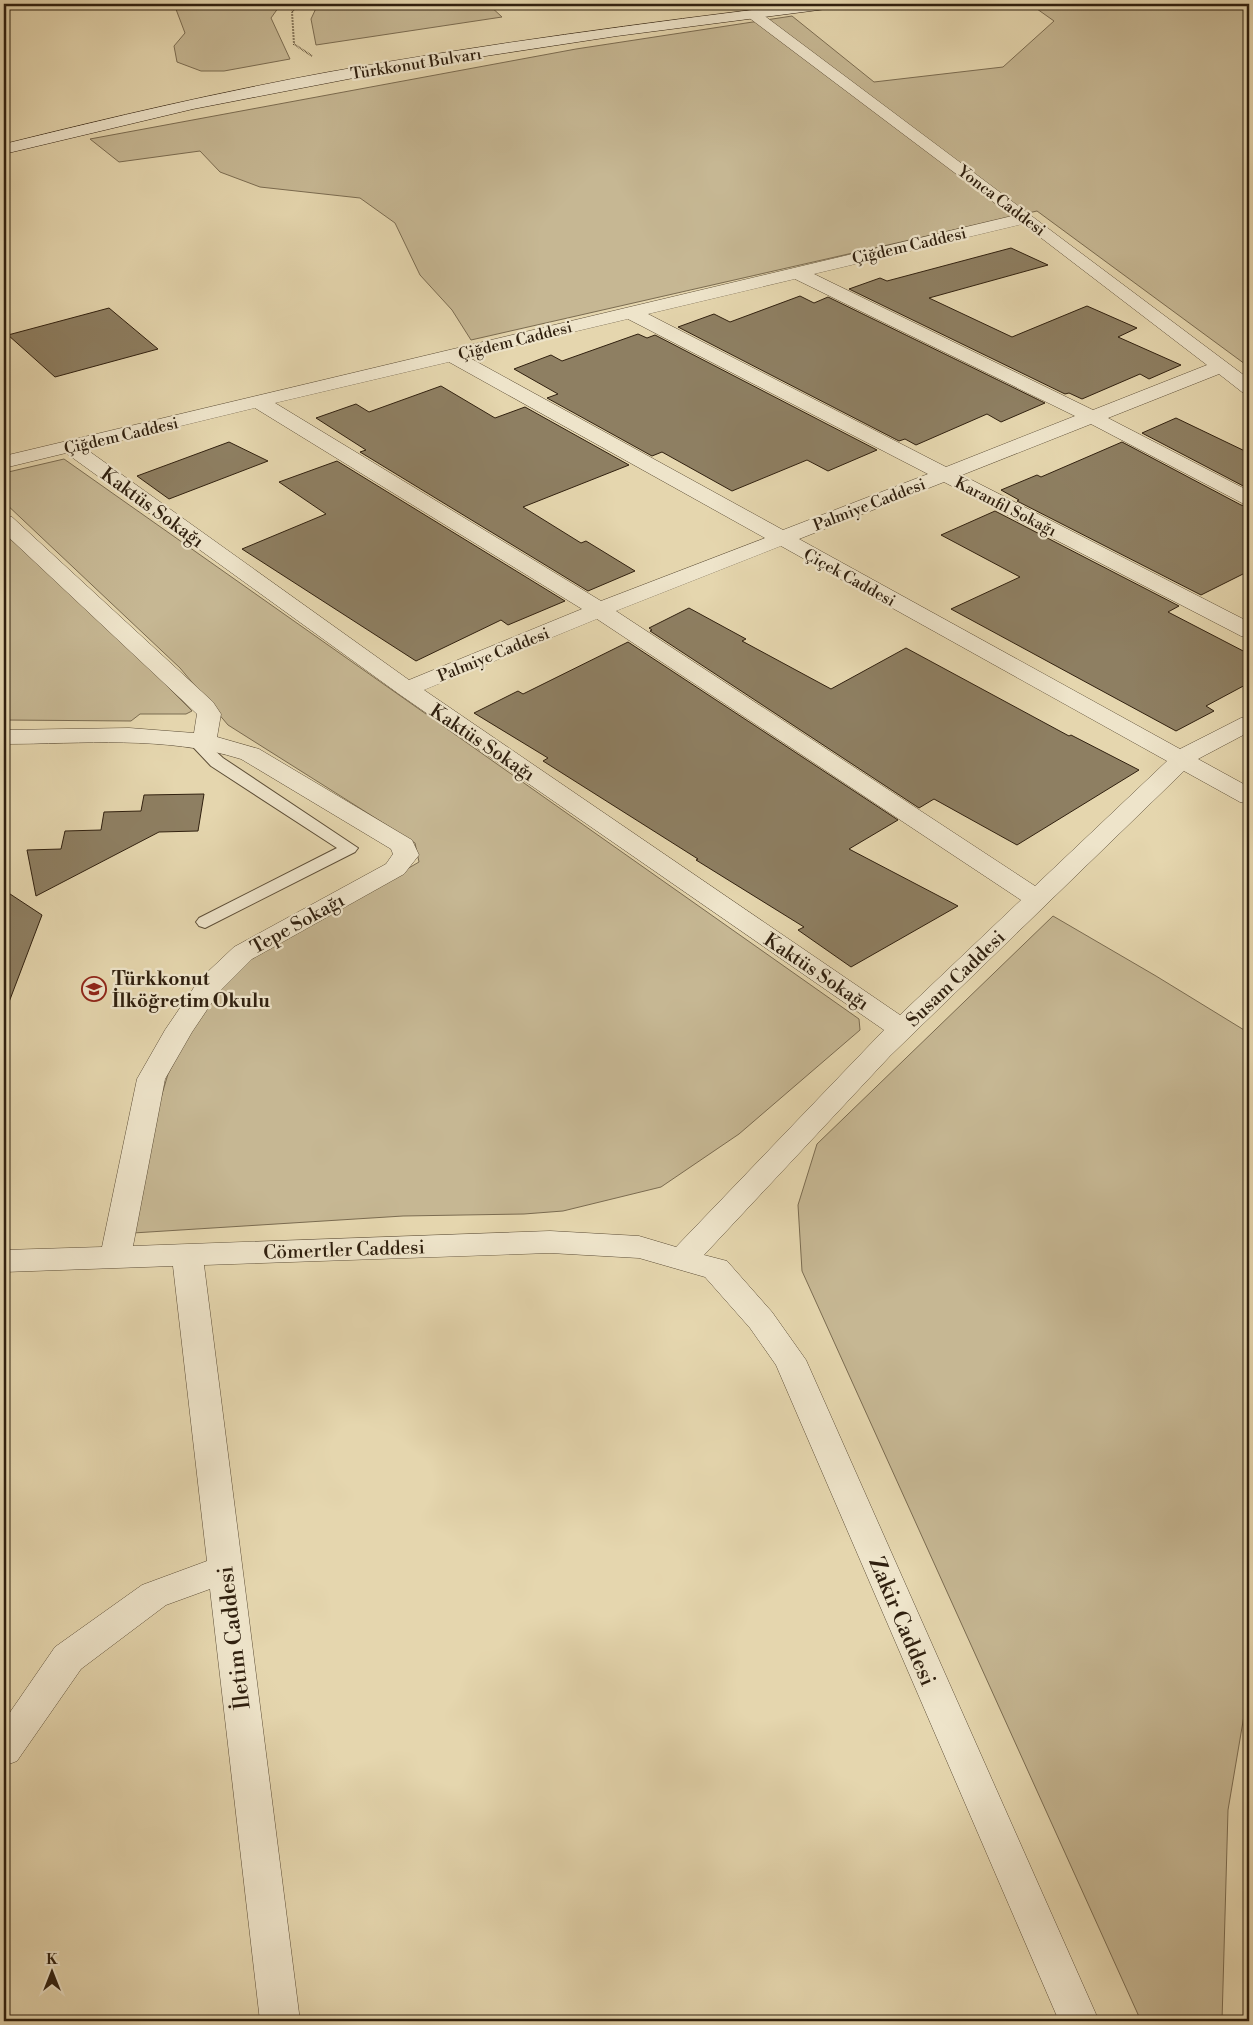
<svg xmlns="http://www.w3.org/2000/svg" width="1253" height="2025" font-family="'Libre Bodoni',serif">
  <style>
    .green { fill: #c6b793; stroke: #7b6c51 }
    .building { fill: #8e7f62; stroke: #30200f }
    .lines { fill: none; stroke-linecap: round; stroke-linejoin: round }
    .lane-casing { stroke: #5d4e37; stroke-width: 2 }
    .street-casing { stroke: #5d4e37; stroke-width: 1 }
    .secondary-casing { stroke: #30200f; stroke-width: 1 }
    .path { stroke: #30200f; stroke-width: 2; stroke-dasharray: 0.5 1; stroke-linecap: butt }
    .lane { fill: #eee4ca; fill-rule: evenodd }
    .street { fill: #eee4ca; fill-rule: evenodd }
    .secondary { fill: #eee4ca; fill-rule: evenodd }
    .labels { text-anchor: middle; stroke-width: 4.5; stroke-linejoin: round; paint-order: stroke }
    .far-street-label { font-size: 16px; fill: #30200f; stroke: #eee4ca }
    .street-label { font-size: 19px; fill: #30200f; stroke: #eee4ca }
    .poi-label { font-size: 19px; font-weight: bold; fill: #30200f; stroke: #eee4ca; text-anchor: start }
    .near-street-label { font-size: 22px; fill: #30200f; stroke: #eee4ca }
  </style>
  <rect width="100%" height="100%" fill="#e5d6ae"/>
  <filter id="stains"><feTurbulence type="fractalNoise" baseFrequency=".004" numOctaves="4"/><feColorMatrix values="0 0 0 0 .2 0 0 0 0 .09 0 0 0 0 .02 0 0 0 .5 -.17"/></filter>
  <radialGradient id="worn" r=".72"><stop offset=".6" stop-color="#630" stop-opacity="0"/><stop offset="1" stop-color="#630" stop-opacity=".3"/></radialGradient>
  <!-- green -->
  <path class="green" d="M 174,4 L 281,4 L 271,18 L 290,59 L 224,71 L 201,71 L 177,62 L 174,46 L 185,33 Z
    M 318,4 L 488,4 L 502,17 L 316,45 L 311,19 Z
    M 1030,4 L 1249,4 L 1249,367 L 1037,211 L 471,340 L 452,310 L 420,275 L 395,223 L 360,198 L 260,187 L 220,172 L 200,151 L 119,162 L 90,139 L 576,49 L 792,16 L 874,82 L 1003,67 L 1054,21 Z
    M 64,459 L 859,1019 L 860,1030 L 739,1134 L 661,1187 L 563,1211 L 524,1214 L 403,1216 L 133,1233 L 143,1158 L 168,1074 L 199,1015 L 236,968 L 419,862 L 415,843 L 228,725 L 180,668 L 4,502 L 4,473 Z
    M 4,533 L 120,639 L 192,711 L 186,714 L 140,714 L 131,721 L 4,720 Z
    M 1053,916 L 1156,976 L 1249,1033 L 1249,1686 L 1228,1810 L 1222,2021 L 1141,2021 L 802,1271 L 798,1205 L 817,1144 Z"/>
  <!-- building -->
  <path class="building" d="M 1011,248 L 1048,265 L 929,298 L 1012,337 L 1087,306 L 1137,328 L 1118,337 L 1181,365 L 1149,379 L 1140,374 L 1082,399 L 1069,393 L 1065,394 L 849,289 L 880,278 L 887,281 Z
    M 800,296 L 814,303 L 828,297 L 1045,403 L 1001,422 L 987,414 L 916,445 L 905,439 L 899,441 L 678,327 L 714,314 L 730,322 Z
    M 109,308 L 158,349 L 55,377 L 8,335 Z
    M 638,334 L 647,338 L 655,335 L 877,450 L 828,471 L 807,460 L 732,491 L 662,452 L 652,456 L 547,398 L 558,394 L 514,369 L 551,355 L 562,361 Z
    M 441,386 L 495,418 L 525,407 L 629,465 L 523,507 L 581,543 L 586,541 L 635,571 L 588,591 L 360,452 L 366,450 L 316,418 L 356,404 L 369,412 Z
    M 1176,418 L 1249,453 L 1249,489 L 1142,433 Z
    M 229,442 L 268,461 L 169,499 L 137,476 Z
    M 1122,442 L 1241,505 L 1249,507 L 1249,571 L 1201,595 L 1017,501 L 1019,500 L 1001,490 L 1037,475 L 1041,477 Z
    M 337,461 L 565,601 L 508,625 L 501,620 L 416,661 L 242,549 L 326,514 L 279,482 Z
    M 995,511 L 1179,606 L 1168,612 L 1249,654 L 1249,683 L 1206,706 L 1214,711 L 1176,731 L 951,609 L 1020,577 L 941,535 Z
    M 689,608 L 746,639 L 742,641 L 831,689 L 906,648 L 1069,736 L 1071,735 L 1139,770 L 1017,845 L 934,799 L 919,808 L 650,631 L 652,630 L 649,628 Z
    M 628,642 L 898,820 L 849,849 L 958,906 L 851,967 L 798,930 L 804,927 L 696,860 L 698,859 L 543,761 L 548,758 L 474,713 L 518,691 L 523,694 Z
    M 204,794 L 198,831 L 159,832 L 36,896 L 27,850 L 61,849 L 65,831 L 101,830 L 104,812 L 141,811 L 144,795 Z
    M 4,890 L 42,915 L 6,1010 L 4,1009 Z"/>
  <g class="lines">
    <defs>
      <path id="lane" d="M 204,736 L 210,738 L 212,741 L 211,747 L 223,758 L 358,848 L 355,852 L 205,928 L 199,926 L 196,922 L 199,918 L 337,848 L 211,766 L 194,748 L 198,738 Z"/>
      <path id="street" d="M 753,10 L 758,11 L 1249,379 L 1249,394 L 1242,392 L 1219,374 L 1108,418 L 1249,491 L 1249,505 L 1242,503 L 1091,424 L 962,475 L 1249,622 L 1249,638 L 1241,636 L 944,482 L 799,539 L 1180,749 L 1241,718 L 1249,716 L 1249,732 L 1198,759 L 1249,787 L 1249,804 L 1240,802 L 1184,771 L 890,1056 L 704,1255 L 727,1261 L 772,1312 L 806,1360 L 1099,2021 L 1059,2021 L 776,1365 L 750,1328 L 705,1277 L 639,1258 L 550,1253 L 204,1265 L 300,2021 L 260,2021 L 210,1589 L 166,1605 L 81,1669 L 17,1761 L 4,1766 L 4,1721 L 55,1647 L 142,1585 L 207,1561 L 173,1266 L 4,1272 L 4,1250 L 102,1247 L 137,1079 L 165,1030 L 199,980 L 234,947 L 386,864 L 393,854 L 391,849 L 241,759 C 164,735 83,744 4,744 L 4,730 L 129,728 L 194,733 L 197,714 L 4,533 L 4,516 L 12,517 L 213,702 L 221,714 L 217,737 L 259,749 L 412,840 L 419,855 L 404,874 L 252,959 L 219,992 L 192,1032 L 165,1079 L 133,1246 L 550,1231 L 639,1236 L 676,1247 L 884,1030 L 399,694 L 66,453 L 4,468 L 4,456 L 1012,216 L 748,17 L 746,14 ZM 1023,224 L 1207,365 L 1093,410 L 814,274 ZM 795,279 L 1075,416 L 946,467 L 648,314 ZM 628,319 L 928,474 L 783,530 L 468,357 ZM 449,362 L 765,538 L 601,601 L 275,403 ZM 255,408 L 582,609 L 409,680 L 86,449 ZM 781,546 L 1167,761 L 1035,886 L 616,611 ZM 597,619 L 1021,900 L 900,1015 L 424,690 Z"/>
      <path id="secondary" d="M 800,4 L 841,4 L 834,8 L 617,36 L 400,69 L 193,109 L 4,154 L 4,144 C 112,117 220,92 329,72 C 486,44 643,23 800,4 Z"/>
    </defs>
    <!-- lane casing -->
    <use href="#lane" class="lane-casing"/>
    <!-- street casing -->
    <use href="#street" class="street-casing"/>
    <!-- secondary casing -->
    <use href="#secondary" class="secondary-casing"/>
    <!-- path -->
    <path class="path" d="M 298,4 L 292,12 L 294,44 L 312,56"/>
    <!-- lane -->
    <use href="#lane" class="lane"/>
    <!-- street -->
    <use href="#street" class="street"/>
    <!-- secondary -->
    <use href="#secondary" class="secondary"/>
  </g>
  <!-- icons -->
  <defs>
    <symbol id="school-ring" viewBox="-11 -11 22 22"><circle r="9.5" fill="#eee4ca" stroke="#8f2418" stroke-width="1.5"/><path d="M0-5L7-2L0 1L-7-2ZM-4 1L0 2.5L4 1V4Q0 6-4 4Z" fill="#8f2418"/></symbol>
  </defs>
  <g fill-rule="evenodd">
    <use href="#school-ring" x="80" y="975" width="28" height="28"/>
  </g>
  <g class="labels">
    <!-- far-street labels -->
    <g class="far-street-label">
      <text transform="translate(416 63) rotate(-9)" y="6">Türkkonut Bulvarı</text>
      <text transform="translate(1002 200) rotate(37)" y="6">Yonca Caddesi</text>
      <text transform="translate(909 245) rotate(-13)" y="6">Çiğdem Caddesi</text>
      <text transform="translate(515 340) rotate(-14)" y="6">Çiğdem Caddesi</text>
      <text transform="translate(121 435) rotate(-13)" y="6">Çiğdem Caddesi</text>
      <text transform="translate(869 504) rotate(-21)" y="6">Palmiye Caddesi</text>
      <text transform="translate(1006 506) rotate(27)" y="6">Karanfil Sokağı</text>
      <text transform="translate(850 577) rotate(29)" y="6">Çiçek Caddesi</text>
      <text transform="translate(493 654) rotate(-22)" y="6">Palmiye Caddesi</text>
    </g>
    <!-- street labels -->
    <g class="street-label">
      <text transform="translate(153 507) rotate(36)" y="7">Kaktüs Sokağı</text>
      <text transform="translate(483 742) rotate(34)" y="7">Kaktüs Sokağı</text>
      <text transform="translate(297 923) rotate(-29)" y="7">Tepe Sokağı</text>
      <text transform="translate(817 971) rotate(34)" y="7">Kaktüs Sokağı</text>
      <text transform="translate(955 978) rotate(-44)" y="7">Susam Caddesi</text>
      <text transform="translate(344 1249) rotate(-2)" y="7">Cömertler Caddesi</text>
    </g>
    <!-- poi labels -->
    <g class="poi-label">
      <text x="112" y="985">Türkkonut<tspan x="112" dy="22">İlköğretim Okulu</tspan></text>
    </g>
    <!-- near-street labels -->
    <g class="near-street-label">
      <text transform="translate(903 1621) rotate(67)" y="8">Zakir Caddesi</text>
      <text transform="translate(233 1638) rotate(-97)" y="8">İletim Caddesi</text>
    </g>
  </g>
  <!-- margin -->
  <rect width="1253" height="2025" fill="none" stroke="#e5d6ae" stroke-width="20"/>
  <rect x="5" y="5" width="1243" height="2015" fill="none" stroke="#30200f" stroke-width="2.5"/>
  <rect x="10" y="10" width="1233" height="2005" fill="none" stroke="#30200f"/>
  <!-- north arrow -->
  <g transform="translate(52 1972)" stroke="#eee4ca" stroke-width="4" paint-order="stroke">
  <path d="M0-4L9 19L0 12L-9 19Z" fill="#30200f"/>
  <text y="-8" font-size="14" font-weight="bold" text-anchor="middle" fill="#30200f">K</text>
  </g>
  <rect width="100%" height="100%" filter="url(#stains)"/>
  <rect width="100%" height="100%" fill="url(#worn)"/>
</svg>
